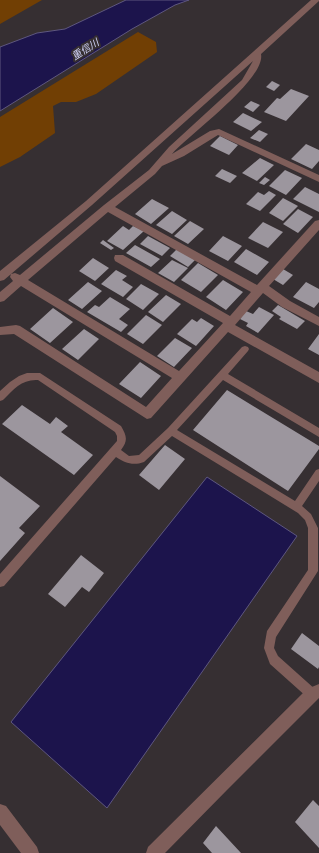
<svg xmlns="http://www.w3.org/2000/svg" width="319" height="853" font-family="'Roboto Condensed','Noto Sans JP',sans-serif">
  <style>
    .green { fill: #713f04 }
    .water { fill: #1c144c; stroke: #5e577f }
    .building { fill: #9c969e }
    .lines { fill: none; stroke-linecap: round; stroke-linejoin: round }
    .lane { fill: #7f5e5a; fill-rule: evenodd }
    .street { fill: #7f5e5a; fill-rule: evenodd }
    .labels { text-anchor: middle; stroke-width: 4; stroke-linejoin: round; paint-order: stroke }
    .far-water-label { font-size: 10px; font-style: italic; fill: #d2d5fa; stroke: #362f32 }
  </style>
  <rect width="100%" height="100%" fill="#362f32"/>
  <!-- green -->
  <path class="green" d="M 0,0 L 42,0 L 0,24 Z
    M 138,32 L 156,42 L 157,52 L 96,94 L 76,102 L 61,102 L 53,106 L 55,133 L 20,157 L 0,167 L 0,117 Z"/>
  <!-- water -->
  <path class="water" d="M 126,0 L 189,0 L 175,5 L 132,29 L 0,111 L 0,47 L 37,33 L 65,29 Z
    M 207,477 L 297,536 L 107,808 L 11,722 Z"/>
  <!-- building -->
  <path class="building" d="M 272,81 L 280,85 L 274,91 L 266,87 Z
    M 291,89 L 309,96 L 286,121 L 264,112 L 277,98 L 280,99 Z
    M 251,101 L 260,105 L 253,112 L 244,107 Z
    M 243,113 L 262,122 L 251,131 L 233,122 Z
    M 259,130 L 268,134 L 260,142 L 250,138 Z
    M 220,136 L 238,145 L 229,155 L 210,146 Z
    M 306,144 L 319,150 L 319,161 L 312,169 L 291,159 Z
    M 260,158 L 274,165 L 257,181 L 242,173 Z
    M 222,169 L 237,176 L 230,183 L 215,176 Z
    M 285,170 L 302,178 L 286,195 L 269,186 Z
    M 265,177 L 270,180 L 264,185 L 259,183 Z
    M 305,187 L 319,194 L 319,212 L 293,199 Z
    M 269,191 L 276,195 L 260,211 L 246,204 L 258,192 L 264,195 Z
    M 283,198 L 298,206 L 283,221 L 269,213 Z
    M 152,199 L 169,208 L 151,224 L 135,214 Z
    M 298,209 L 313,217 L 298,233 L 283,224 Z
    M 172,211 L 187,220 L 172,234 L 156,225 Z
    M 190,221 L 204,229 L 188,244 L 174,236 Z
    M 263,222 L 283,232 L 268,248 L 248,238 Z
    M 123,226 L 129,230 L 133,226 L 144,231 L 123,250 L 107,241 Z
    M 148,236 L 170,248 L 162,256 L 140,244 Z
    M 223,236 L 242,246 L 228,261 L 209,251 Z
    M 103,240 L 114,248 L 111,250 L 100,243 Z
    M 135,245 L 160,259 L 151,267 L 126,253 Z
    M 177,249 L 195,260 L 188,267 L 170,256 Z
    M 246,249 L 269,262 L 257,275 L 234,262 Z
    M 93,258 L 109,268 L 95,281 L 79,271 Z
    M 172,260 L 188,268 L 174,282 L 158,273 Z
    M 198,263 L 218,275 L 201,292 L 181,280 Z
    M 283,269 L 293,275 L 283,285 L 273,279 Z
    M 116,270 L 127,276 L 122,280 L 133,287 L 123,297 L 101,284 Z
    M 223,280 L 243,292 L 226,310 L 206,297 Z
    M 88,282 L 102,291 L 82,309 L 68,300 Z
    M 306,282 L 319,289 L 319,302 L 314,308 L 293,297 Z
    M 141,284 L 159,294 L 143,310 L 126,299 Z
    M 166,295 L 181,304 L 163,322 L 148,312 Z
    M 110,297 L 130,309 L 119,319 L 128,325 L 121,332 L 87,312 L 95,305 L 99,307 Z
    M 278,305 L 305,321 L 297,329 L 279,319 L 281,317 L 272,311 Z
    M 259,307 L 274,315 L 258,333 L 246,326 L 248,323 L 240,319 L 246,311 L 253,314 Z
    M 53,308 L 73,322 L 50,343 L 30,329 Z
    M 146,315 L 162,325 L 143,344 L 127,334 Z
    M 201,318 L 214,326 L 196,346 L 177,334 L 192,319 L 197,322 Z
    M 84,329 L 99,339 L 78,360 L 62,349 Z
    M 319,334 L 319,355 L 308,349 Z
    M 175,338 L 192,348 L 174,367 L 157,356 Z
    M 140,362 L 161,376 L 141,398 L 119,384 Z
    M 227,390 L 319,446 L 319,449 L 288,491 L 193,430 Z
    M 22,405 L 50,424 L 56,417 L 68,426 L 61,432 L 93,455 L 74,475 L 2,424 Z
    M 165,445 L 185,459 L 159,490 L 139,475 Z
    M 0,476 L 40,506 L 19,528 L 25,533 L 0,561 Z
    M 81,555 L 104,573 L 89,592 L 82,587 L 65,607 L 48,594 Z
    M 302,633 L 319,646 L 319,667 L 318,669 L 291,649 Z
    M 313,800 L 319,806 L 319,848 L 295,822 Z
    M 216,826 L 241,853 L 212,853 L 203,843 Z"/>
  <g class="lines">
    <!-- lane -->
    <path class="lane" d="M 245,346 L 248,347 L 249,349 L 248,351 L 228,374 L 319,428 L 319,437 L 223,380 L 177,430 L 295,501 L 316,470 L 319,469 L 319,481 L 302,506 L 311,514 L 318,528 L 318,571 L 276,637 L 274,648 L 278,656 L 316,690 L 318,694 L 316,698 L 312,700 L 308,698 L 270,664 L 264,648 L 267,631 L 308,570 L 308,528 L 305,520 L 298,513 L 172,436 L 144,462 C 133,466 125,463 116,457 L 4,586 L 0,587 L 0,574 L 117,441 L 117,436 L 115,432 L 38,380 C 22,379 14,389 3,400 L 0,401 L 0,391 L 10,382 L 19,376 L 27,373 L 40,373 L 121,426 C 127,436 128,441 121,450 L 129,456 L 139,455 L 168,428 L 242,347 Z"/>
    <!-- street -->
    <path class="street" d="M 311,0 L 319,0 L 319,1 L 261,54 C 266,79 190,134 172,154 L 210,131 L 219,129 L 319,175 L 319,182 L 218,135 L 184,156 L 162,166 L 155,174 L 115,207 L 257,285 L 315,221 L 319,220 L 319,230 L 269,286 L 290,301 L 319,317 L 319,326 L 282,307 L 263,293 L 235,325 L 319,372 L 319,383 L 228,332 L 151,418 L 147,419 L 14,334 L 0,335 L 0,327 L 16,325 L 20,326 L 146,407 L 172,378 L 21,286 L 4,301 L 0,302 L 0,292 L 13,281 L 10,277 L 11,274 L 15,273 L 20,275 L 104,205 L 149,170 L 169,147 L 242,80 L 253,61 L 92,205 L 4,280 L 0,281 L 0,271 L 86,201 ZM 108,212 L 251,292 L 230,316 L 123,255 L 115,255 L 114,258 L 115,261 L 223,323 L 179,371 L 28,280 Z
      M 319,684 L 319,698 L 227,790 L 165,853 L 146,853 L 148,847 L 307,689 Z
      M 0,804 L 6,806 L 37,847 L 39,853 L 21,853 L 0,825 Z"/>
  </g>
  <g class="labels">
    <!-- far-water labels -->
    <g class="far-water-label">
      <text transform="translate(85 49) rotate(-32)" y="4">重信川</text>
    </g>
  </g>
</svg>
